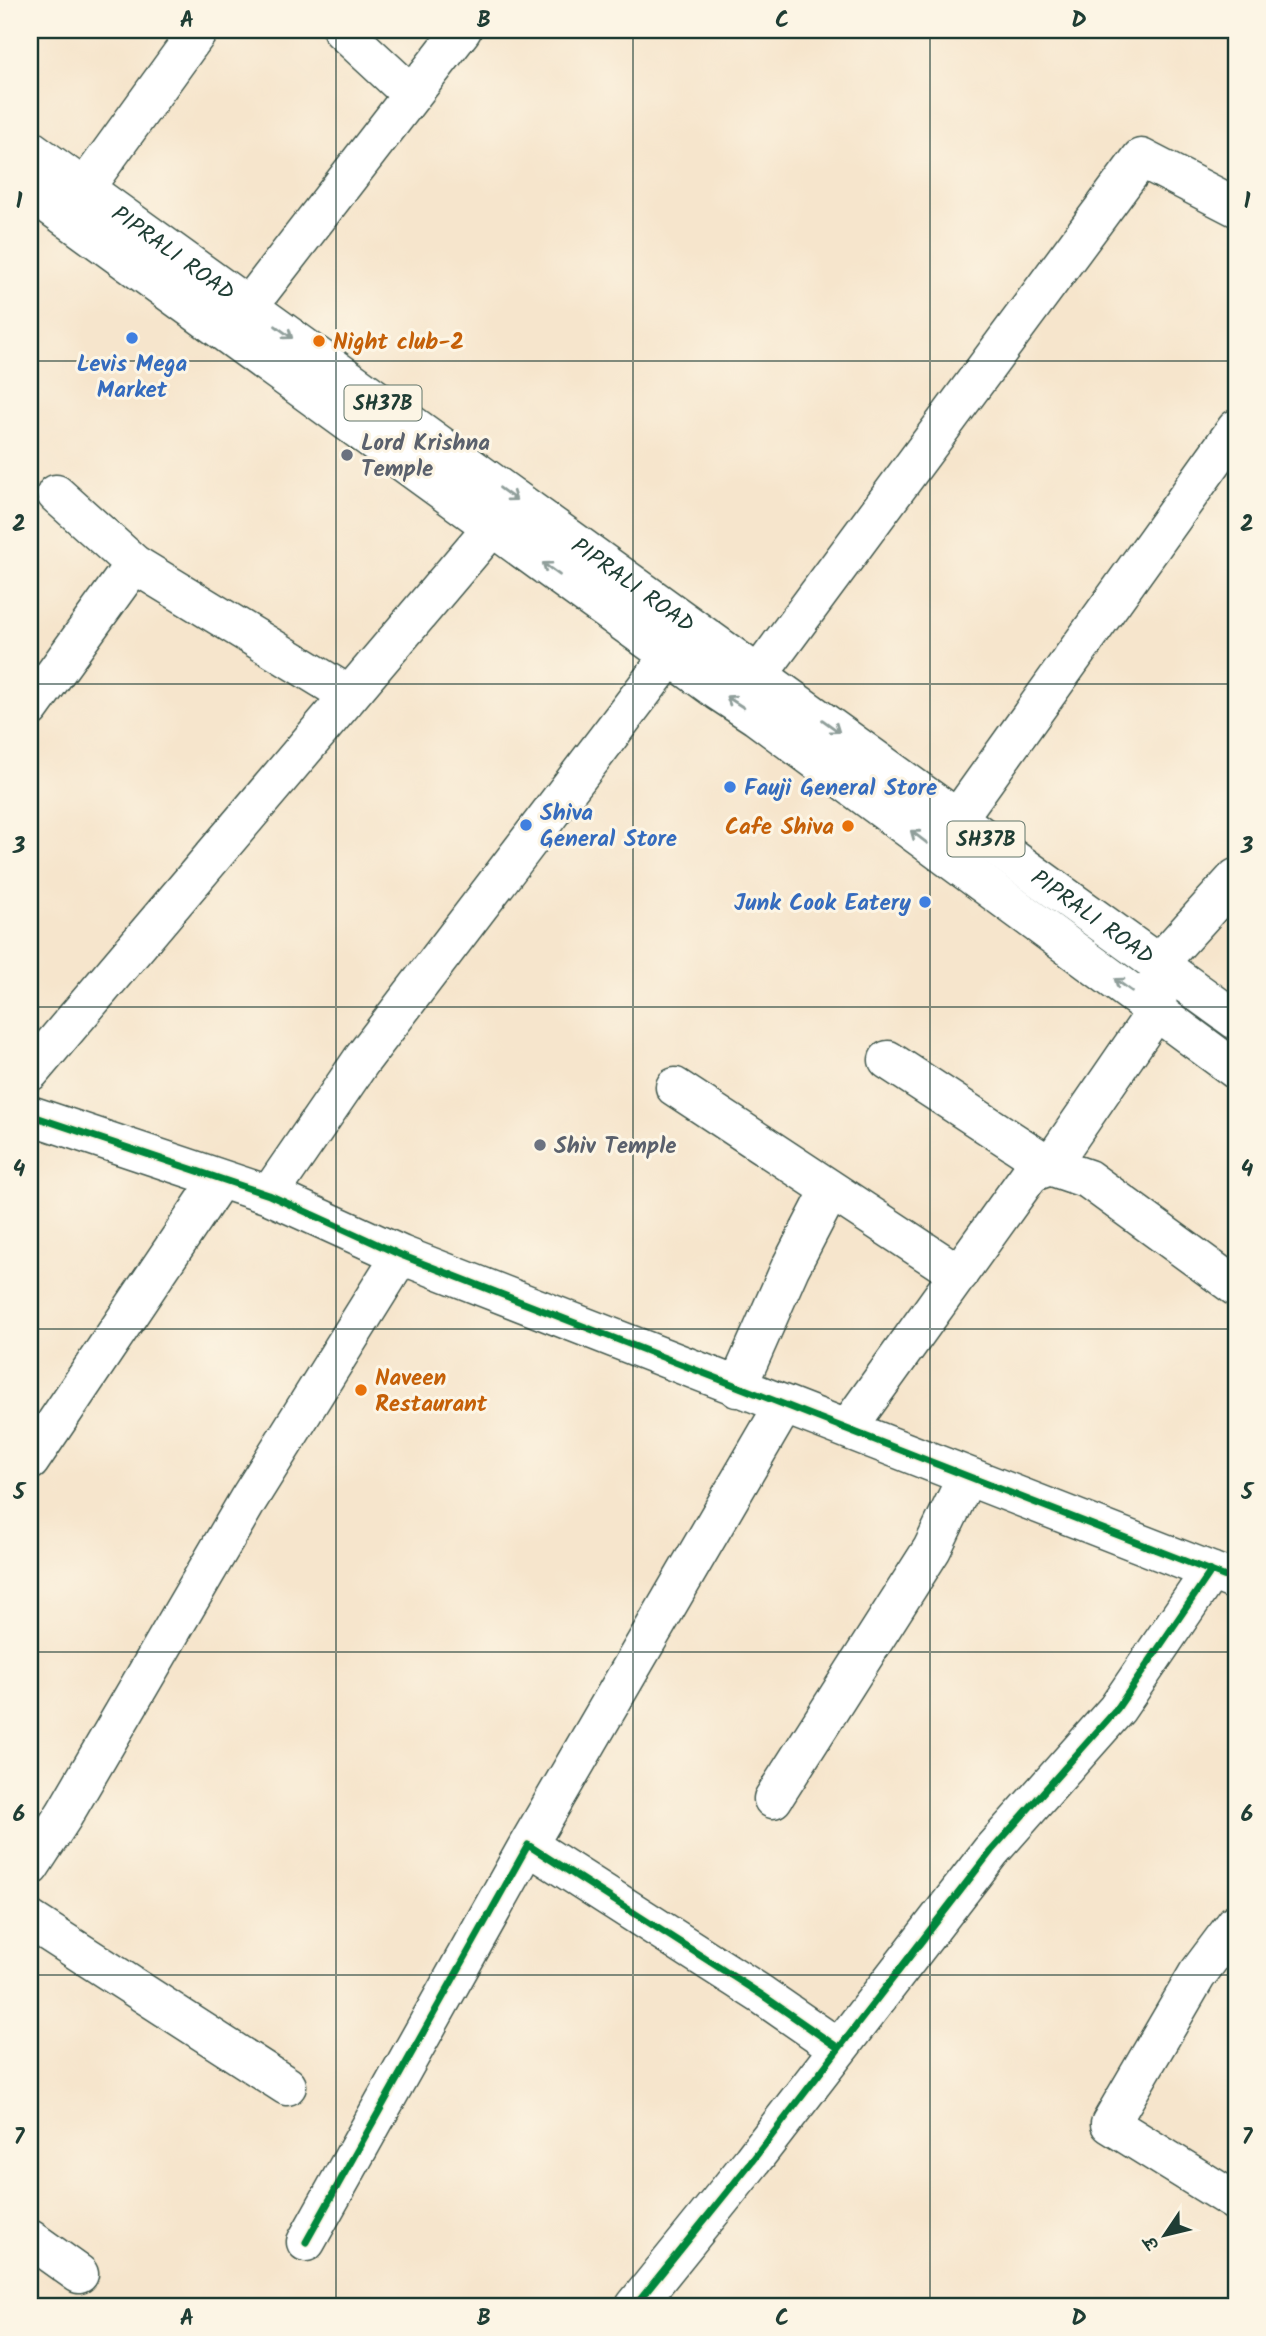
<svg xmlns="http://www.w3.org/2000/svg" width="1266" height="2336" font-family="Kalam,'Playpen Sans Deva',sans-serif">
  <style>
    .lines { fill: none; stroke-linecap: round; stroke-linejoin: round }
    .minor-casing { stroke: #3f564b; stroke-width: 41 }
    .major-casing { stroke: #3f564b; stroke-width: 41 }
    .minor { stroke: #fff; stroke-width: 38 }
    .major { stroke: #fff; stroke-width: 38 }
    .cycleway-casing { stroke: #fcf5e5; stroke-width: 11 }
    .cycleway { stroke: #00873e; stroke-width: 7 }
    .oneway { stroke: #8f9e9a }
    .grid { fill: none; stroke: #1f3d34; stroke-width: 2; stroke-opacity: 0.55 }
    .shop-dot { fill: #3f7fe0; stroke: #fcf5e5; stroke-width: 2.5 }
    .food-dot { fill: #e8710a; stroke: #fcf5e5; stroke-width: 2.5 }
    .worship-dot { fill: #6b7280; stroke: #fcf5e5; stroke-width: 2.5 }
    .labels { text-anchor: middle; stroke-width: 6; stroke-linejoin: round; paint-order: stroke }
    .shield { fill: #fcf5e5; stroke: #617469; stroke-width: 2 }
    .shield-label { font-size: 21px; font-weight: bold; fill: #1f3d34 }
    .street-label { font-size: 23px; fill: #1f3d34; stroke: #fcf5e5 }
    .food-label { font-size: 23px; font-weight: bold; fill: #c56008; stroke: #fcf5e5; text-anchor: start }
    .shop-label { font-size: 23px; font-weight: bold; fill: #366cbe; stroke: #fcf5e5; text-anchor: start }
    .worship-label { font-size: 23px; font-weight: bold; fill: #5b616d; stroke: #fcf5e5; text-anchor: start }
    .neatline { fill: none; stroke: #1f3d34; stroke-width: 2.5 }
    .grid-label { font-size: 23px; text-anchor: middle; font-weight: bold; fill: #1f3d34 }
  </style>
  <rect width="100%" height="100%" fill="#fcf5e5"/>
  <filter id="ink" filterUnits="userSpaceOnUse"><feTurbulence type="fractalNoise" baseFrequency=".0143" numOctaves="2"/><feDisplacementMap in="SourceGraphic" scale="14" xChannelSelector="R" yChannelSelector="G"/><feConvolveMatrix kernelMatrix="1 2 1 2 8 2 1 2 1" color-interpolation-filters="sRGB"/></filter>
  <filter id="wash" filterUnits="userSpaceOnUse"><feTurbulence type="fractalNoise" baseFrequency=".00686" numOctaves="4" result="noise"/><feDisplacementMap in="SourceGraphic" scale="28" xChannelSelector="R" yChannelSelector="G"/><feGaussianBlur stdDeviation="1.57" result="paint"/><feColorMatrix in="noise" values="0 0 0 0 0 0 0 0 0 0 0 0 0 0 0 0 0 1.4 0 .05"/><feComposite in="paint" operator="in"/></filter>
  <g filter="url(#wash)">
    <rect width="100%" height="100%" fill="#f6e5cc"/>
  </g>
  <g filter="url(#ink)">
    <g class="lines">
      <defs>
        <path id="minor" d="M 342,30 L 412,95
          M 84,189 L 199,30
          M 248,307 L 462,30
          M 56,494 L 134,564
          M 759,674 L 1141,158 L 1236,207
          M 30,708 L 134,564 L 349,695
          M 957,819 L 1236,429
          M 888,1060 L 1050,1166 L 1157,1010 L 1159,963 L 1236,878
          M 30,1072 L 493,526
          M 675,1087 L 959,1274
          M 30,1115 L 269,1195 L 401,1255 L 1236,1581
          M 269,1195 L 361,1061 L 670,656
          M 737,1388 L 790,1268 L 830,1191
          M 847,1429 L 1031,1173 L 1050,1166 L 1088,1179 L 1236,1287
          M 30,1461 L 220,1179
          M 773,1799 L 932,1549 L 967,1476
          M 528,1845 L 784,1405
          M 30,1867 L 64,1815 L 248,1500 L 401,1255
          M 30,1920 L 287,2086
          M 1236,1923 L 1197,1975 L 1110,2124 L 1236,2202
          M 30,2239 L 79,2274
          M 306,2242 L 528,1845 L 762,1995 L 837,2047
          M 635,2306 L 752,2161 L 991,1851 L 1117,1709 L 1211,1571"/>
        <g id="major">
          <path id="s1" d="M 30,149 L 1236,1020"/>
          <path d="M 30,191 L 718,691 L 756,716 L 1236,1070"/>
        </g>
      </defs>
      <!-- minor casing -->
      <use href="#minor" class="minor-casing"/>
      <!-- major casing -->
      <use href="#major" class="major-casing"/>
      <!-- minor -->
      <use href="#minor" class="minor"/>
      <!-- major -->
      <use href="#major" class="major"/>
      <defs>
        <path id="cycleway" d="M 30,1115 L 269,1195 L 401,1255 L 1236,1581
          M 306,2242 L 528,1845 L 762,1995 L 837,2047
          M 635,2306 L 752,2161 L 991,1851 L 1117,1709 L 1211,1571"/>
      </defs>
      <!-- cycleway casing -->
      <use href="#cycleway" class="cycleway-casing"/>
      <!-- cycleway -->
      <use href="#cycleway" class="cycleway"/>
    </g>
    <!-- one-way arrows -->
    <defs><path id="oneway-shaft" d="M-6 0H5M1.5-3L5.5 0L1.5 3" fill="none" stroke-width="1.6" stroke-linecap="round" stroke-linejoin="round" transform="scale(1.75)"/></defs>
    <g class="oneway">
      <use href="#oneway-shaft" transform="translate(284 332) rotate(36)"/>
      <use href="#oneway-shaft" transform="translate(508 494) rotate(36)"/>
      <use href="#oneway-shaft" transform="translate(551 569) rotate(-144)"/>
      <use href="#oneway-shaft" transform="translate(735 702) rotate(-147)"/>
      <use href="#oneway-shaft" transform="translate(831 726) rotate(36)"/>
      <use href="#oneway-shaft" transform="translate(919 837) rotate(-143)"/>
      <use href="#oneway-shaft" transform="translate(1123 985) rotate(-144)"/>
    </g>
  </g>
  <!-- grid -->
  <path class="grid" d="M 336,30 L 336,2306M 633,30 L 633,2306M 930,30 L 930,2306M 30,361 L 1236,361M 30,684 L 1236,684M 30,1007 L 1236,1007M 30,1329 L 1236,1329M 30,1652 L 1236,1652M 30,1975 L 1236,1975"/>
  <!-- markers -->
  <g class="shop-dot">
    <circle cx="132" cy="338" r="7"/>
    <circle cx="730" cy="787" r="7"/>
    <circle cx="526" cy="825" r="7"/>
    <circle cx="925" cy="902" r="7"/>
  </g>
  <g class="food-dot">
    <circle cx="319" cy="341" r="7"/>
    <circle cx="848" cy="826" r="7"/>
    <circle cx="361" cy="1390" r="7"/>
  </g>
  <g class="worship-dot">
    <circle cx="347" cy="455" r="7"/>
    <circle cx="540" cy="1145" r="7"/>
  </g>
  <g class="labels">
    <!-- shield labels -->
    <g class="shield">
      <rect x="344.5" y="385.5" width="77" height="35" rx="5"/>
      <rect x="947.5" y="821.5" width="77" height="35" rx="5"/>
    </g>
    <g class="shield-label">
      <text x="383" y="410">SH37B</text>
      <text x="986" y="846">SH37B</text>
    </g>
    <!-- street labels -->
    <g class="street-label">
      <text dy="8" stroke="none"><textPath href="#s1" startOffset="177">PIPRALI ROAD</textPath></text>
      <text dy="8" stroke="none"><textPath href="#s1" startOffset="744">PIPRALI ROAD</textPath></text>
      <text dy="8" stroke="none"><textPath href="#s1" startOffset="1311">PIPRALI ROAD</textPath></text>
    </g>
    <!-- food labels -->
    <g class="food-label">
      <text x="333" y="349">Night club-2</text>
      <text x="834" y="834" text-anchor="end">Cafe Shiva</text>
      <text x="375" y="1385">Naveen<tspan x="375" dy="26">Restaurant</tspan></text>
    </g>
    <!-- shop labels -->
    <g class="shop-label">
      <text x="132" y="371" text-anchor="middle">Levis Mega<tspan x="132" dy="26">Market</tspan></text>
      <text x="744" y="795">Fauji General Store</text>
      <text x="540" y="820">Shiva<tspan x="540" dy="26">General Store</tspan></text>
      <text x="911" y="910" text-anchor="end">Junk Cook Eatery</text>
    </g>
    <!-- worship labels -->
    <g class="worship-label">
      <text x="361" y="450">Lord Krishna<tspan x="361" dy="26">Temple</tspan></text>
      <text x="554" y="1153">Shiv Temple</text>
    </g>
  </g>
  <!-- margin -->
  <rect width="1266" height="2336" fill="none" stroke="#fcf5e5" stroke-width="77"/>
  <!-- north arrow -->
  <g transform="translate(1165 2235) rotate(235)" stroke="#fcf5e5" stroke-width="5" paint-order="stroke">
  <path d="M0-5L12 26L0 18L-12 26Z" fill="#1f3d34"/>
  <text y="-10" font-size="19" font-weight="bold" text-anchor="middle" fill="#1f3d34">उ</text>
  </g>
  <rect x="38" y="38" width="1190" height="2260" class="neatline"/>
  <g class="grid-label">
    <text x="187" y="27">A</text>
    <text x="484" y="27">B</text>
    <text x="782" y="27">C</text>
    <text x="1079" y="27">D</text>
    <text x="19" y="208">1</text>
    <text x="1247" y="208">1</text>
    <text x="19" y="531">2</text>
    <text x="1247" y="531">2</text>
    <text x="19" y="853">3</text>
    <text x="1247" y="853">3</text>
    <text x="19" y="1176">4</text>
    <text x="1247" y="1176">4</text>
    <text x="19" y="1499">5</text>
    <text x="1247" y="1499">5</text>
    <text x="19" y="1821">6</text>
    <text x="1247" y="1821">6</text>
    <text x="19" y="2144">7</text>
    <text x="1247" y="2144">7</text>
    <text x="187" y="2325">A</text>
    <text x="484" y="2325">B</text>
    <text x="782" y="2325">C</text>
    <text x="1079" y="2325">D</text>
  </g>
</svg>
